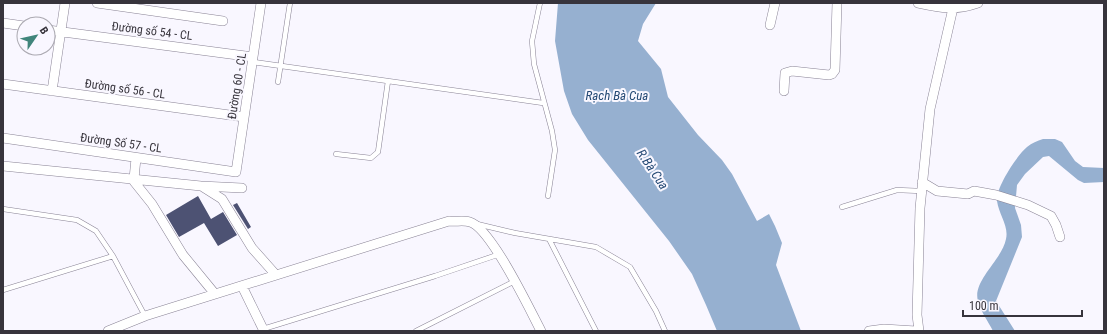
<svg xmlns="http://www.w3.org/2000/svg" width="1107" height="334" font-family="'Roboto Condensed',sans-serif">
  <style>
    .water { fill: #96b0d0 }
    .building { fill: #4d5273 }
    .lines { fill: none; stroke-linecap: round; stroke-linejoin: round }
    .lane-casing { stroke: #898395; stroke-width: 5.5 }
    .street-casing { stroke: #898395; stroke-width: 10 }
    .lane { stroke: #fff; stroke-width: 4.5 }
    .street { stroke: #fff; stroke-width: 9 }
    .labels { text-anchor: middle; stroke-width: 4; stroke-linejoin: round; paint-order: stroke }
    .street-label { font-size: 12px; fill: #37343c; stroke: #f9f7ff }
    .water-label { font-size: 13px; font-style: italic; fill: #254a75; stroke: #f9f7ff }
  </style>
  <rect width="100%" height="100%" fill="#f9f7ff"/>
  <!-- water -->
  <path class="water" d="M 558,3 L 656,3 L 643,24 L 638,41 L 661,69 L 668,97 L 698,135 L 722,160 L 732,174 L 757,221 L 769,214 L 775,226 L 782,243 L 776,265 L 801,331 L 717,331 L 706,305 L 692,274 L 669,241 L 588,140 L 572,114 L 564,91 L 555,41 Z
    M 1043,139 L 1055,139 L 1062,142 L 1075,161 L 1083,167 L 1104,168 L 1104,182 L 1084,183 L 1078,180 L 1049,156 L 1043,157 L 1025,174 L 1017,185 L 1015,208 L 1021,225 L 1022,237 L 996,301 L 1015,331 L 993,331 C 988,321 981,312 978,301 C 972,281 1002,260 1006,239 C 1009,226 999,215 997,201 C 995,189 1017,155 1027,147 C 1032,143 1037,141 1043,139 Z"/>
  <!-- building -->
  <path class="building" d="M 198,196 L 211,219 L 223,212 L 237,235 L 218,246 L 204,223 L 179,237 L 166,215 Z
    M 237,203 L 251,227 L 248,229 L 233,205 Z"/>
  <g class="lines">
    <defs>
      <path id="lane" d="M 540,3 L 532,41 L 534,64 L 552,131 L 555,150 L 548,196
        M 253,62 L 543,103
        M 278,82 L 290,3
        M 336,154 L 371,158 L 378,152 L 388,81
        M 842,207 L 897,190 L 921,191
        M 3,209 L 77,220 L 96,231 L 113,256 L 145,316
        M 477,224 L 515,233 L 596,247 L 630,267 L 656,311 L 665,331
        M 549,239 L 596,331
        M 3,290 L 113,256
        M 263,329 L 435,276 L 500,254
        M 416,331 L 515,281"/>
      <path id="street" d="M 97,3 L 223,21
        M 918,3 C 941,8 955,11 978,3
        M 3,23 L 24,26
        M 770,25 L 775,3
        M 48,30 L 253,57
        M 3,84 L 244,117
        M 52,91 L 65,3
        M 784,91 L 785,73 L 792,71 L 829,75 L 832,74 L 835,70 L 837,3
        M 3,138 L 236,172 L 261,3
        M 3,166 L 201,186 L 242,188
        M 132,179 L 152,204 L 183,255 L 215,294
        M 134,179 L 136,158
        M 922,182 L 937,191 L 968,194 L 974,191 L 996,195 L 1028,205 L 1051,216 L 1056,225 L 1060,237
        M 203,187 L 222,199 L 252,248 L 276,275
        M 242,286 L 264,331
        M 108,331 L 145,316 L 449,221 C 455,222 464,220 470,222 C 491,228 530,310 541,331
        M 869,331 L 884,329 L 916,331
        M 919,331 L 917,315 L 920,208 L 930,109 L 953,8"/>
    </defs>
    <!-- lane casing -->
    <use href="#lane" class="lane-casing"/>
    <!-- street casing -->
    <use href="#street" class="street-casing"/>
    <!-- lane -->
    <use href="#lane" class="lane"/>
    <!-- street -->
    <use href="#street" class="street"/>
  </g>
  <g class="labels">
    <!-- street labels -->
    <g class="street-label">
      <text transform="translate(152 31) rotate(7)" y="4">Đường số 54 - CL</text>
      <text transform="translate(237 86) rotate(-81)" y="4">Đường 60 - CL</text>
      <text transform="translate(125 89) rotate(8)" y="4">Đường số 56 - CL</text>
      <text transform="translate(121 143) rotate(8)" y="4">Đường Số 57 - CL</text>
    </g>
    <!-- water labels -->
    <g class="water-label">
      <text x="617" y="100">Rạch Bà Cua</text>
      <text transform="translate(653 169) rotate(56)" y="5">R.Bà Cua</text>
    </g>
  </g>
  <!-- border -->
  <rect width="1107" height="334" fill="none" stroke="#37343c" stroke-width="8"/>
  <!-- north arrow -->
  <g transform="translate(36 36) rotate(56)"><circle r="19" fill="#f9f7ff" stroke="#aba9b1"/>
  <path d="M0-3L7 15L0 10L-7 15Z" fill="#40857b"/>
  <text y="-6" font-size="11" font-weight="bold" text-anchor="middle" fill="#37343c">B</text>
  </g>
  <!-- scale -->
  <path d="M963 310v6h119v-6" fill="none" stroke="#37343c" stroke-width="2"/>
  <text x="969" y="310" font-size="12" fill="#37343c" stroke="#f9f7ff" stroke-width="3" paint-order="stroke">100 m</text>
</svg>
